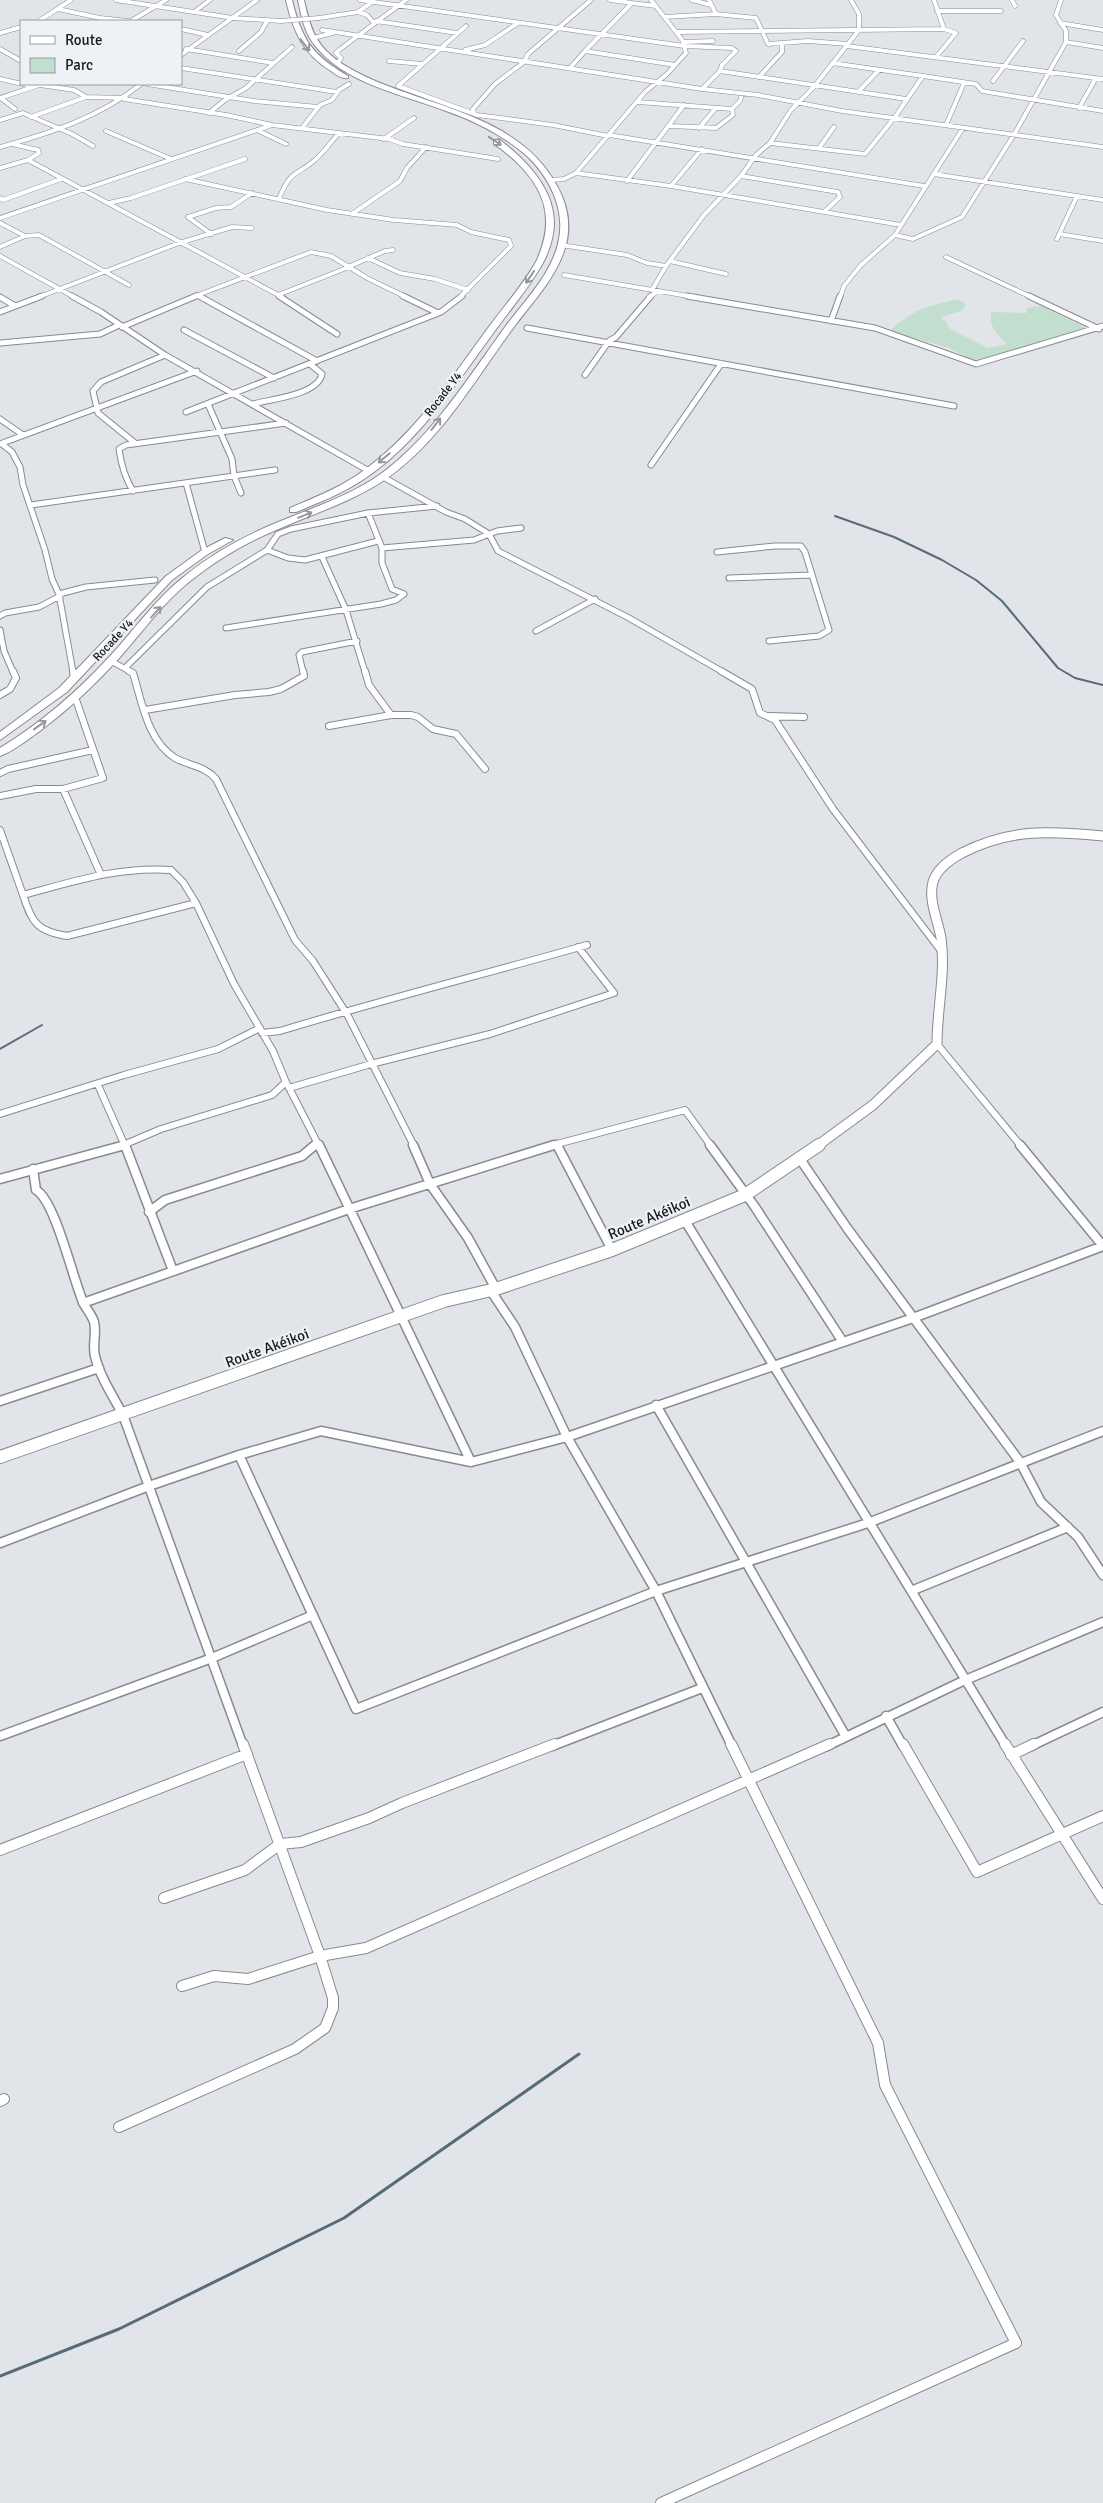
<svg xmlns="http://www.w3.org/2000/svg" width="1103" height="2503" font-family="Signika,sans-serif">
  <style>
    .green { fill: #c2dece }
    .lines { fill: none; stroke-linecap: round; stroke-linejoin: round }
    .stream-far1 { stroke: #576a78; stroke-width: 2 }
    .stream { stroke: #576a78; stroke-width: 3 }
    .street-far4-casing { stroke: #878a8f; stroke-width: 5 }
    .street-far3-casing { stroke: #878a8f; stroke-width: 7 }
    .street-far2-casing { stroke: #878a8f; stroke-width: 8 }
    .street-far1-casing { stroke: #878a8f; stroke-width: 11 }
    .street-casing { stroke: #878a8f; stroke-width: 12 }
    .secondary-far1-casing { stroke: #878a8f; stroke-width: 11 }
    .secondary-casing { stroke: #878a8f; stroke-width: 14 }
    .highway-casing { stroke: #878a8f; stroke-width: 2 }
    .street-far4 { stroke: #fff; stroke-width: 4 }
    .street-far3 { stroke: #fff; stroke-width: 5 }
    .street-far2 { stroke: #fff; stroke-width: 6 }
    .street-far1 { stroke: #fff; stroke-width: 8 }
    .street { stroke: #fff; stroke-width: 10 }
    .secondary-far1 { stroke: #fff; stroke-width: 9 }
    .secondary { stroke: #fff; stroke-width: 12 }
    .highway { fill: #fff; fill-rule: evenodd }
    .street-bridge-casing { stroke: #878a8f; stroke-width: 5; stroke-linecap: butt }
    .street-bridge { stroke: #fff; stroke-width: 4 }
    .oneway { stroke: #969798 }
    .labels { text-anchor: middle; stroke-width: 4.5; stroke-linejoin: round; paint-order: stroke }
    .far-street-label { font-size: 12px; fill: #161819; stroke: #eef2f7 }
    .street-label { font-size: 15px; fill: #161819; stroke: #eef2f7 }
  </style>
  <rect width="100%" height="100%" fill="#e1e5ea"/>
  <!-- green -->
  <path class="green" d="M 958,299 L 966,304 L 963,310 L 940,318 L 947,322 L 948,327 L 952,330 L 988,348 L 1007,344 C 997,334 989,328 991,312 L 1026,313 L 1027,308 L 1041,306 L 1086,328 L 978,363 L 949,348 L 890,331 C 915,308 925,307 958,299 Z"/>
  <g class="lines">
    <!-- stream-far1 -->
    <path class="stream-far1" d="M 835,516 L 894,537 L 942,560 L 976,580 L 1002,601 L 1058,668 L 1075,678 L 1103,685
      M 0,1049 L 42,1025"/>
    <!-- stream -->
    <path class="stream" d="M 0,2376 L 119,2329 L 344,2218 L 579,2054"/>
    <defs>
      <path id="street-far4" d="M 116,0 L 233,18 L 281,21
        M 360,0 L 684,46 L 732,48 L 736,51 L 722,65 L 720,71 L 906,99
        M 610,0 L 632,3
        M 692,0 L 711,5
        M 709,0 L 716,14 L 756,18 L 768,44 L 808,41 L 848,44
        M 934,0 L 944,29
        M 1012,0 L 1015,6
        M 656,6 L 632,3 L 585,51 L 675,65
        M 58,9 L 100,18 L 128,21
        M 937,11 L 1001,11
        M 194,12 L 210,0
        M 358,12 L 367,15 L 374,23
        M 664,17 L 716,14
        M 319,18 L 358,12 L 372,2
        M 39,21 L 71,0
        M 131,21 L 166,0
        M 376,21 L 457,33
        M 1060,23 L 1103,30
        M 466,26 L 398,86 L 477,115 L 553,125 L 608,136
        M 181,29 L 208,35
        M 322,30 L 702,89 L 758,95 L 842,111 L 1103,147
        M 676,32 L 944,29 L 956,33 L 936,57
        M 0,33 L 21,27
        M 313,38 L 333,33
        M 685,42 L 713,41
        M 1066,42 L 1103,48
        M 847,46 L 1103,79
        M 0,49 L 21,61
        M 186,49 L 273,63
        M 465,50 L 485,45 L 518,23
        M 239,51 L 261,32 L 267,21
        M 181,55 L 257,0
        M 389,61 L 422,64
        M 338,63 L 341,58 L 336,53 L 339,50 L 406,0
        M 832,63 L 923,76
        M 181,68 L 337,92
        M 570,68 L 585,51
        M 759,77 L 782,52 L 782,44
        M 0,79 L 32,86
        M 993,81 L 1023,41
        M 147,84 L 254,101 L 318,107
        M 40,85 L 74,90 L 86,97
        M 702,89 L 720,71
        M 858,92 L 879,70
        M 0,98 L 42,84
        M 1,98 L 15,109
        M 124,99 L 226,115 L 272,125 L 389,139 L 403,144 L 498,159
        M 638,102 L 732,109
        M 1079,108 L 1096,78
        M 209,113 L 225,100 L 246,88 L 292,47
        M 474,113 L 473,109 L 495,84 L 524,62 L 528,54 L 591,0
        M 31,117 L 86,97 L 126,98
        M 0,120 L 23,113 L 72,134 L 93,146
        M 946,125 L 964,83
        M 670,126 L 716,128 L 733,115 L 732,109 L 740,101 L 742,94
        M 302,128 L 320,105 L 332,100 L 339,90 L 349,84
        M 699,128 L 715,109
        M 257,130 L 286,144
        M 106,131 L 171,159
        M 609,135 L 924,186
        M 384,139 L 414,118
        M 770,143 L 865,154 L 895,117 L 923,76 L 976,84 L 982,91 L 1103,111
        M 0,147 C 51,133 100,117 141,84
        M 819,148 L 834,127
        M 28,160 L 282,297
        M 0,168 L 28,160 L 39,153 L 38,150 L 12,144
        M 576,173 L 671,186 L 901,225
        M 934,174 L 1103,200
        M 741,176 L 838,192 L 840,197 L 825,211
        M 185,179 L 327,210 L 394,220 L 457,225 L 471,232 L 509,240 L 511,246 L 460,297
        M 552,180 L 564,179 L 576,173 L 645,92 L 667,74 L 686,53 L 683,41 L 651,0
        M 627,181 L 684,105
        M 671,186 L 702,149
        M 0,198 L 3,200 L 61,179
        M 279,199 C 290,170 295,177 315,160 C 324,152 331,142 339,133
        M 109,203 L 131,198 L 245,159
        M 352,214 L 400,181 L 407,168 L 426,147
        M 0,218 L 272,125
        M 0,223 L 25,236
        M 211,234 L 188,217 L 216,208 L 231,207 L 252,193
        M 1059,234 L 1103,241
        M 895,235 L 913,239 L 962,217 L 1015,133 L 1066,42 L 1066,31 L 1056,15 L 1061,0
        M 1057,239 L 1077,196
        M 561,245 L 627,255 L 647,263 L 666,266
        M 0,247 L 25,236 L 39,235 L 129,285
        M 0,256 L 74,297
        M 946,257 L 1031,297
        M 368,258 L 400,273 L 435,279 L 468,290
        M 670,261 L 726,274
        M 348,267 L 385,251 L 393,250
        M 564,275 L 694,297
        M 652,290 L 666,266 L 704,215 L 741,176 L 756,155 L 770,143 L 791,110 L 813,88 L 859,30 L 859,14 L 851,0
        M 197,295 L 201,297
        M 278,295 L 349,267
        M 39,297 L 179,243 L 232,227 L 252,228
        M 193,297 L 311,252 L 331,256 L 367,278 L 406,297
        M 649,297 L 658,291
        M 840,297 L 844,286 L 861,265 L 895,235 L 963,128"/>
      <path id="street-far3" d="M 72,296 L 101,312 L 165,355 L 369,471
        M 199,296 L 317,361
        M 279,296 L 337,334
        M 403,296 L 438,313
        M 687,296 L 875,328 L 976,364 L 1103,326
        M 1029,296 L 1099,329
        M 0,297 L 15,306
        M 0,312 L 42,296
        M 831,321 L 840,296
        M 122,327 L 196,296
        M 527,328 L 954,406
        M 184,330 L 274,378
        M 0,343 L 100,334 L 119,325
        M 585,375 L 609,341 L 616,337 L 651,296
        M 208,404 L 232,459 L 234,476 L 241,493
        M 253,404 C 271,399 318,395 322,374 L 310,364
        M 186,412 L 441,312 L 462,296
        M 0,419 L 23,435
        M 135,443 L 98,413 L 93,391 L 101,382 L 165,355
        M 0,444 L 197,371
        M 2,444 L 12,452 L 20,467 L 23,485 L 45,550 L 52,579 L 59,594 L 73,672
        M 651,465 L 721,364
        M 383,477 L 446,512 L 465,519 L 489,534 L 498,551 L 629,618 L 723,672
        M 186,483 L 205,552
        M 133,491 C 125,478 121,464 119,449 L 126,445 L 286,423
        M 31,505 L 275,470
        M 368,513 L 382,548 L 382,563 L 392,589 L 404,594
        M 382,548 L 474,540 L 497,531 L 521,528
        M 267,550 L 278,534 L 291,529 L 368,513 L 437,506
        M 717,552 L 775,546 L 801,546 L 805,552 L 829,630 L 819,636 L 769,641
        M 322,557 L 346,610 L 365,672
        M 729,578 L 812,575
        M 59,594 L 86,587 L 155,580
        M 0,616 L 5,613 L 39,607 L 60,596
        M 226,628 L 381,604 L 396,600 L 404,594
        M 0,630 L 4,651 L 13,672
        M 536,631 L 595,599
        M 111,661 L 131,672
        M 125,668 L 207,587 L 267,550 L 288,558 L 305,560 L 378,541
        M 303,672 L 299,655 L 302,652 L 357,641"/>
      <path id="street-far2" d="M 73,671 L 74,678
        M 129,671 L 133,673 C 142,702 147,740 175,758 C 190,766 205,766 216,779 L 295,940 L 313,961 L 348,1016 L 414,1146
        M 365,671 L 369,685 L 391,715
        M 721,671 L 752,689 L 760,713 L 775,720 L 833,809 L 942,952
        M 0,695 L 10,689 L 16,678 L 13,671
        M 145,710 L 235,695 L 269,692 L 281,689 L 304,676 L 303,671
        M 769,716 L 804,717
        M 329,726 L 391,715 L 411,715 L 418,717 L 433,729 L 456,734 L 485,769
        M 0,773 L 8,769 L 93,750
        M 63,789 L 101,875
        M 0,796 L 36,789 L 63,789 L 103,778 L 75,697
        M 0,830 L 23,895 C 72,882 119,866 171,870 L 183,882 L 196,903 L 234,984 L 273,1051 L 285,1080 L 319,1146
        M 23,895 C 32,923 37,931 67,936 L 196,903
        M 262,1033 L 280,1031 C 382,1000 485,974 587,945
        M 937,1044 L 1021,1146
        M 98,1085 L 125,1146
        M 289,1088 L 371,1064 L 490,1034 L 614,993 L 578,947
        M 0,1114 L 124,1075 L 218,1049 L 260,1028
        M 557,1144 L 685,1110 L 711,1146
        M 121,1146 L 161,1129 L 272,1095 L 286,1082
        M 313,1146 L 317,1143
        M 550,1146 L 557,1144 L 558,1146"/>
      <path id="street-far1" d="M 125,1145 L 173,1271
        M 319,1145 L 471,1462
        M 413,1145 L 430,1184 L 468,1238 L 496,1289
        M 557,1145 L 612,1250
        M 710,1145 L 755,1207 L 843,1342
        M 1020,1145 L 1103,1246
        M 800,1159 L 847,1228 L 1020,1462 L 1041,1502 L 1078,1537 L 1103,1575
        M 33,1169 L 36,1190 C 55,1200 73,1279 83,1302 C 86,1309 92,1315 94,1322 C 97,1333 92,1345 95,1356 C 100,1377 113,1396 123,1415 L 243,1746
        M 0,1179 L 125,1145
        M 149,1212 L 165,1200 L 302,1156 L 315,1145
        M 684,1219 L 1006,1746
        M 491,1291 L 515,1327 L 567,1437 L 656,1591 L 732,1746
        M 83,1303 L 349,1209 L 554,1145
        M 0,1401 L 99,1368
        M 656,1405 L 845,1735
        M 239,1455 L 356,1709 L 656,1591 L 868,1523 L 1103,1431
        M 0,1543 L 149,1486 L 239,1455 L 321,1431 L 471,1462 L 567,1437 L 913,1318 L 1103,1246
        M 911,1591 L 1068,1527
        M 886,1716 L 903,1746
        M 0,1736 L 212,1658 L 313,1615
        M 552,1746 L 702,1688
        M 827,1746 L 963,1681 L 1103,1622
        M 1031,1746 L 1103,1712"/>
      <path id="street" d="M 903,1744 L 977,1872 L 1103,1816
        M 1005,1744 L 1103,1899
        M 1011,1755 L 1034,1744
        M 0,1850 L 247,1754
        M 164,1898 L 245,1870 L 280,1844 L 301,1842 L 369,1818 L 402,1803 L 555,1744
        M 182,1986 L 214,1976 L 248,1979 L 320,1956 L 366,1948 L 830,1744
        M 0,2101 L 4,2099
        M 119,2127 L 295,2049 L 325,2028 L 333,2008 L 333,1998 L 320,1956 L 243,1744
        M 661,2503 L 1016,2343 L 885,2085 L 878,2043 L 731,1744"/>
      <path id="secondary-far1" d="M 817,1146 L 873,1105 L 937,1044 C 937,1009 946,972 941,938 C 938,920 928,900 933,882 C 937,868 951,859 962,853 C 1011,828 1050,831 1103,836"/>
      <path id="secondary" d="M 0,1457 L 444,1301 L 496,1289 L 612,1250 L 745,1195 L 819,1145"/>
      <path id="highway" d="M 286,0 L 292,0 C 302,40 312,55 348,76 L 348,78 C 342,79 336,75 331,71 C 303,54 293,31 286,0 Z
        M 298,0 L 304,0 C 307,13 310,27 317,39 C 329,59 353,71 373,80 C 437,108 521,118 557,186 C 569,207 572,231 563,254 C 553,281 531,304 514,327 C 475,379 441,441 386,479 C 352,502 312,514 274,531 C 243,544 215,561 189,582 C 163,603 143,631 121,656 C 97,683 69,709 40,731 C 27,740 14,751 0,756 L 0,748 C 41,723 78,691 111,655 C 136,628 157,597 186,575 C 212,554 241,538 271,525 C 308,509 349,497 382,473 C 433,435 468,378 505,327 C 525,300 553,273 559,239 C 565,208 549,177 527,156 C 504,136 475,121 446,111 C 402,94 343,84 313,43 C 304,31 301,15 298,0 Z
        M 494,140 L 500,140 C 526,160 554,188 554,223 C 554,236 550,248 545,259 C 532,284 513,306 497,328 C 460,378 425,434 374,472 C 351,490 323,501 296,512 L 290,512 L 290,508 C 316,497 344,486 367,468 C 417,431 452,377 488,328 C 505,305 524,284 537,260 C 542,248 546,236 546,223 C 547,189 520,162 494,144 Z
        M 225,538 L 233,540 L 208,554 L 172,580 L 67,692 L 0,740 L 0,732 L 59,688 L 166,576 L 202,550 Z"/>
    </defs>
    <!-- street-far4 casing -->
    <use href="#street-far4" class="street-far4-casing"/>
    <!-- street-far3 casing -->
    <use href="#street-far3" class="street-far3-casing"/>
    <!-- street-far2 casing -->
    <use href="#street-far2" class="street-far2-casing"/>
    <!-- street-far1 casing -->
    <use href="#street-far1" class="street-far1-casing"/>
    <!-- street casing -->
    <use href="#street" class="street-casing"/>
    <!-- secondary-far1 casing -->
    <use href="#secondary-far1" class="secondary-far1-casing"/>
    <!-- secondary casing -->
    <use href="#secondary" class="secondary-casing"/>
    <!-- highway casing -->
    <use href="#highway" class="highway-casing"/>
    <!-- street-far4 -->
    <use href="#street-far4" class="street-far4"/>
    <!-- street-far3 -->
    <use href="#street-far3" class="street-far3"/>
    <!-- street-far2 -->
    <use href="#street-far2" class="street-far2"/>
    <!-- street-far1 -->
    <use href="#street-far1" class="street-far1"/>
    <!-- street -->
    <use href="#street" class="street"/>
    <!-- secondary-far1 -->
    <use href="#secondary-far1" class="secondary-far1"/>
    <!-- secondary -->
    <use href="#secondary" class="secondary"/>
    <!-- highway -->
    <use href="#highway" class="highway"/>
    <defs>
      <path id="street-bridge" d="M 281,21 L 319,18"/>
    </defs>
    <!-- street-bridge casing -->
    <use href="#street-bridge" class="street-bridge-casing"/>
    <!-- street-bridge -->
    <use href="#street-bridge" class="street-bridge"/>
  </g>
  <!-- one-way arrows -->
  <defs><path id="oneway-shaft" d="M-6 0H5M1.5-3L5.5 0L1.5 3" fill="none" stroke-width="1.6" stroke-linecap="round" stroke-linejoin="round" transform="scale(1.25)"/></defs>
  <g class="oneway">
    <use href="#oneway-shaft" transform="translate(305 45) rotate(52)"/>
    <use href="#oneway-shaft" transform="translate(495 141) rotate(33)"/>
    <use href="#oneway-shaft" transform="translate(530 277) rotate(124)"/>
    <use href="#oneway-shaft" transform="translate(436 424) rotate(-52)"/>
    <use href="#oneway-shaft" transform="translate(384 458) rotate(140)"/>
    <use href="#oneway-shaft" transform="translate(305 515) rotate(-22)"/>
    <use href="#oneway-shaft" transform="translate(156 612) rotate(-48)"/>
    <use href="#oneway-shaft" transform="translate(40 725) rotate(-36)"/>
  </g>
  <g class="labels">
    <!-- far-street labels -->
    <g class="far-street-label">
      <text transform="translate(443 394) rotate(-52)" y="4">Rocade Y4</text>
      <text transform="translate(113 640) rotate(-47)" y="4">Rocade Y4</text>
    </g>
    <!-- street labels -->
    <g class="street-label">
      <text transform="translate(649 1218) rotate(-23)" y="5">Route Akéikoi</text>
      <text transform="translate(267 1348) rotate(-20)" y="5">Route Akéikoi</text>
    </g>
  </g>
  <!-- legend -->
  <rect x="20" y="20" width="162" height="65" fill="#eef2f7" stroke="#989b9e"/>
  <rect x="30" y="36" width="25" height="8" fill="#ffffff" stroke="#989b9e"/>
  <text x="65" y="45" font-size="15" fill="#161819">Route</text>
  <rect x="30" y="58" width="25" height="15" fill="#c2dece" stroke="#989b9e"/>
  <text x="65" y="70" font-size="15" fill="#161819">Parc</text>
</svg>
